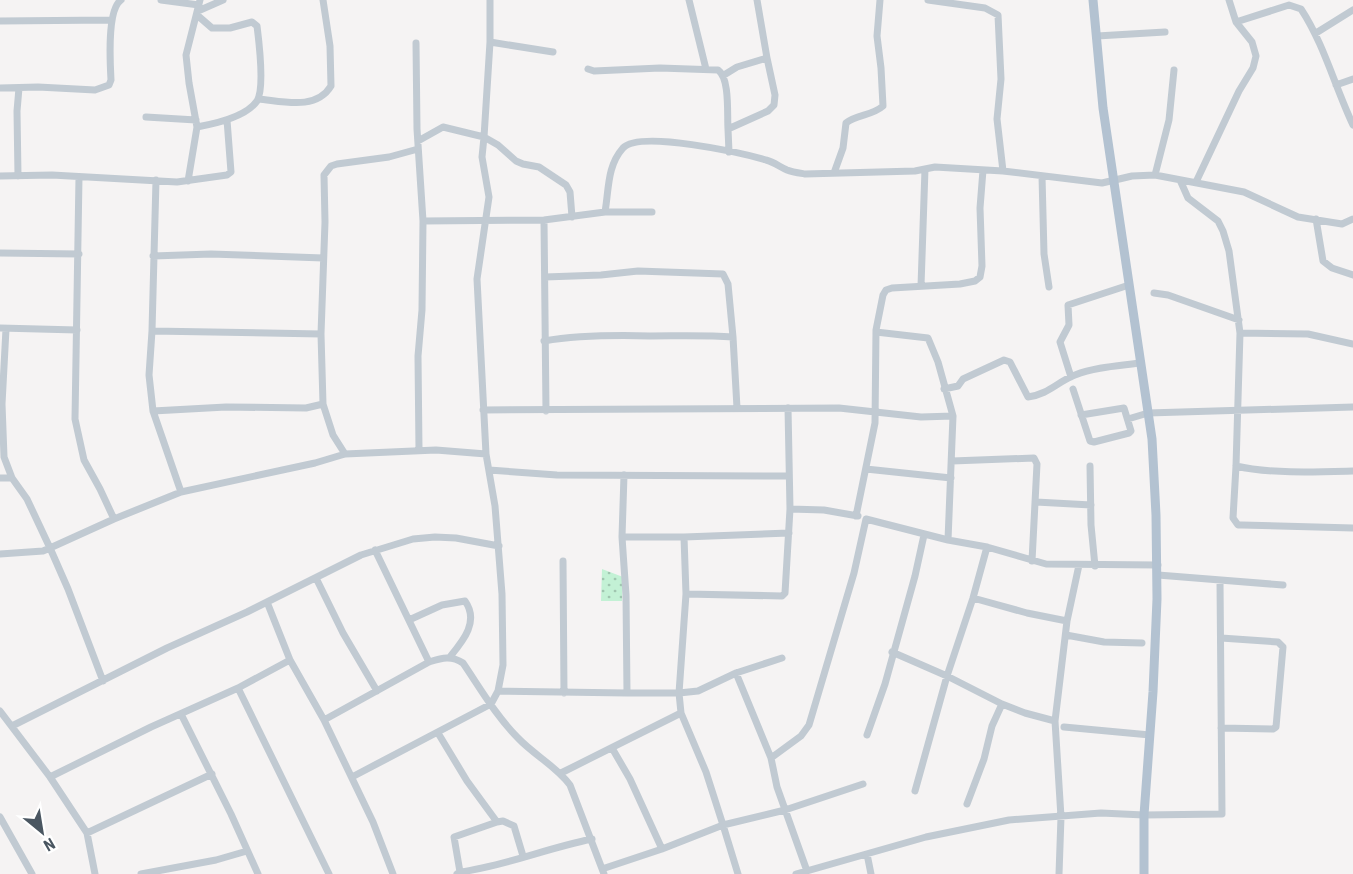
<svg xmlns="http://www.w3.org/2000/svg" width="1353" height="874" font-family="'Roboto Condensed',sans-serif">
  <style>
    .grass { fill: url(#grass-dots) }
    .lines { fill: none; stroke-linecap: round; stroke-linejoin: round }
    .minor { stroke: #c1cad2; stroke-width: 7 }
    .major { stroke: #b3c2d1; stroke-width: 9 }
  </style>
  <defs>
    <pattern id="grass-dots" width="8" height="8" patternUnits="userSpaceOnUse" patternTransform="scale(1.5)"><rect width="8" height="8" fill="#c3f1d5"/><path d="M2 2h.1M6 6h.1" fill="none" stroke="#a0c6b0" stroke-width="1.8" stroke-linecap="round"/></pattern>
  </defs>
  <rect width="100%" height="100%" fill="#f5f3f3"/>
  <!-- grass -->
  <path class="grass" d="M 602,569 L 623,577 L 622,601 L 601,601 Z"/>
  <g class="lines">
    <!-- minor -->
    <path class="minor" d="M 161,0 L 199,5
      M 689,0 L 706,69
      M 928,0 L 985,8 L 998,15 L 1001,79 L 997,119 L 1003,171
      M 198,11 L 223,0
      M 0,21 L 111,20
      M 1236,22 L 1289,5 L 1301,9 C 1324,44 1335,87 1353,125
      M 1316,33 L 1353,10
      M 1097,36 L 1165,32
      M 490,42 L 553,52
      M 416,43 L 417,129 L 423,221 L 422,310 L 418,356 L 419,450
      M 588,69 L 594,71 L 660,68 L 718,70 C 730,78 727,114 728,129
      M 724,75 L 737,67 L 767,58 L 757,0
      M 1336,85 L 1353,79
      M 0,88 L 38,87 L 95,90 L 109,85 L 111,80 C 110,62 107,10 121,0
      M 258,99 C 282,101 316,111 331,86 L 330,46 L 323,0
      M 146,117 L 196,120
      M 197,127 C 214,124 246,117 257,101 C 265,88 259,42 257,26 L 252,22 L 230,28 L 212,28 L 197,15
      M 418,141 L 443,127 L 484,137 L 490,42 L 490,0
      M 729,152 L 728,129 L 768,111 L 774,105 L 775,95 L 767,58
      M 834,173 L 843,148 L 846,123 C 857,114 872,116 883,106 L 881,68 L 877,36 L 880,0
      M 1155,175 L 1169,120 L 1174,70
      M 0,176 L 52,175 L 177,182 L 227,175 L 231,172 L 227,120
      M 18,176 L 17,111 L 19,88
      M 1042,176 L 1044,254 L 1049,287
      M 79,177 L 75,419 L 84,460 L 100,489 L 114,519 L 181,492 L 153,411 L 149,375 L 152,331 L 156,180
      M 1180,180 L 1188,198 L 1218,221 L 1223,231 L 1229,251 L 1240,333 L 1236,466 L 1233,518 L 1238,525 L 1242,525 L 1353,528
      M 188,181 L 197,127 L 189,83 L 186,55 L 200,0
      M 1196,182 L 1239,91 L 1253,68 L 1256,56 L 1252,42 L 1236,22 L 1229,0
      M 605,212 L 652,212
      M 1316,219 L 1323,261 L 1332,268 L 1353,275
      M 544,220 L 546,411
      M 423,221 L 544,220 L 605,212 C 609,189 607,166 623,148 C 640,130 742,153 766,160 C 774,162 780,167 787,170 C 792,172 799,173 805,174 L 915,171 L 935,167 L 1003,171 L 1102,183 L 1132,176 L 1155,175 L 1244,192 L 1298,217 L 1342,224 L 1353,219
      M 0,253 L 79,254
      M 153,256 L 211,254 L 323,258
      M 545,277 L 601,275 L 638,271 L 723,274 L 728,284 L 733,337
      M 921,286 L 925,169
      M 1154,293 L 1168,295 L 1239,320
      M 0,328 L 77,330
      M 6,329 L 2,404 L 4,457 L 12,478 L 27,499 L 50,548 L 114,519
      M 152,331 L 321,334
      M 876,332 L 928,338 L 938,362 L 953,416
      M 1240,333 L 1308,334 L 1353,344
      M 544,341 C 580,335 614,335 650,336 C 678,336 705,335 733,337 L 737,408
      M 1071,377 L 1060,342 L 1069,325 L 1068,305 L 1129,285
      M 944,389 L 958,386 L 963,379 L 1004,360 L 1010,362 L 1028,397 C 1049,394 1057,382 1075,375 C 1096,367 1118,366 1140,363
      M 1073,389 L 1090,441 L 1094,442 L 1129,433 L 1131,431 L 1124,408 L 1081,415
      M 483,410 L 839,408 L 921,417 L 953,416 L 948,540 L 866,519 L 854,573 L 809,725 L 801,736 L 771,758
      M 153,411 L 226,407 L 306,408 L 323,404
      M 1128,419 L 1148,413 L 1353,407
      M 345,454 L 333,435 L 323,404 L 321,334 L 325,222 L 324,175 L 331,166 L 337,164 L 389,157 L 418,149
      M 952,461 L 1034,458 L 1037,464 L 1032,561
      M 1090,466 L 1091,525 L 1095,566
      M 1236,466 C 1270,474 1318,472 1353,471
      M 866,469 L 951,478
      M 489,470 L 557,475 L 789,476
      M 0,478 L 12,478
      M 181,492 L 315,463 L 345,454 L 436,450 L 486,454
      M 1036,502 L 1091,505
      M 790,509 L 824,510 L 858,516
      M 856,516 L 875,423 L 876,330 L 883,295 L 886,290 L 892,288 L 960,284 L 975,281 L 980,277 L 982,266 L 980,208 L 983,170
      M 622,537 L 624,475
      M 684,537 L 622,537 L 626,595 L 627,693 L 679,693 L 686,594 L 684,537 L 789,533
      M 948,540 L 987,547 L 1046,564 L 1158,565
      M 375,550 L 429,662
      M 0,554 L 43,551 L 50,548 L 68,589 L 103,681
      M 563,561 L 564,693
      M 1158,575 L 1283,585
      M 316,578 L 343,633 L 377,691
      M 686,594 L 782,596 L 785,593 L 790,509 L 788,408
      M 973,598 L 1027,613 L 1067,621
      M 267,602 L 290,660 L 324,720 L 373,822 L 393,874
      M 409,620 L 442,605 L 465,601 C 480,622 462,642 449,658
      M 1066,635 L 1104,642 L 1142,643
      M 1221,638 L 1278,642 L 1283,647 L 1276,727 L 1273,729 L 1221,728
      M 892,652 L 947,676 L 973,598 L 987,547
      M 782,658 L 736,673 L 771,758 L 777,787 L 807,871
      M 238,688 L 329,874
      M 498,691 L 503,665 L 502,594 L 495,506 L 486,454 L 477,279 L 489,197 L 482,157 L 484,137 L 498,145 L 516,161 L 523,164 L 539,167 L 566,185 L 570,192 L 572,217
      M 1002,704 L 1025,713 L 1055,721 L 1061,817 L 1059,874
      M 0,711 L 50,777 L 87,833 L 95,874
      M 181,714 L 231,814 L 258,874
      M 324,720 L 429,662 C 442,658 451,655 463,663 C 480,688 496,716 518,738 C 534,755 556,766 570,785 L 604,874
      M 1055,721 L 1067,621 L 1079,565
      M 12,726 L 167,648 L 247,612 L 361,555 L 413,539 L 435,537 L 456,538 L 499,546
      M 1064,727 L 1150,735
      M 438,733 L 467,781 L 497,822 L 454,837 L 460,872 L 457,874
      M 867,735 L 885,684 L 915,576 L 924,535
      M 612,748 L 630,779 L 662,849
      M 561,773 L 681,713
      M 50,777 L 151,727 L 238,688 L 290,660
      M 352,777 L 491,704 L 498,691 L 627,693
      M 915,791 L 947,676 L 1002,704 L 992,726 L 984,759 L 967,804
      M 0,817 L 32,874
      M 497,822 L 503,821 L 514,826 L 523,856
      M 87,833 L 212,774
      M 867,854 L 871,874
      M 602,869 L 662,849 L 723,825 L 706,772 L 681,713 L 679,693 L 698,691 L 736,673
      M 460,872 C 505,866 547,848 592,839
      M 141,874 L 216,860 L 247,851
      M 738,874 L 723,825 L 785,810 L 863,784
      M 796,874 L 926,837 L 1009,820 L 1101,813 L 1144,815 L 1222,814 L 1220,581"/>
    <!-- major -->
    <path class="major" d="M 1093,0 L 1103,108 L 1152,439 L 1156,515 L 1157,599 L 1153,692 L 1144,815 L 1144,874"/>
  </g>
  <!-- north arrow -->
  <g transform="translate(42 832) rotate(150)" stroke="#ffffff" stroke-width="4.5" paint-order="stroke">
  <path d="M0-4.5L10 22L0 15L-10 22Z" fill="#4a5661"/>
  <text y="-9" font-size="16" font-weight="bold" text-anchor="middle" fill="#4a5661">N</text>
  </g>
</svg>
